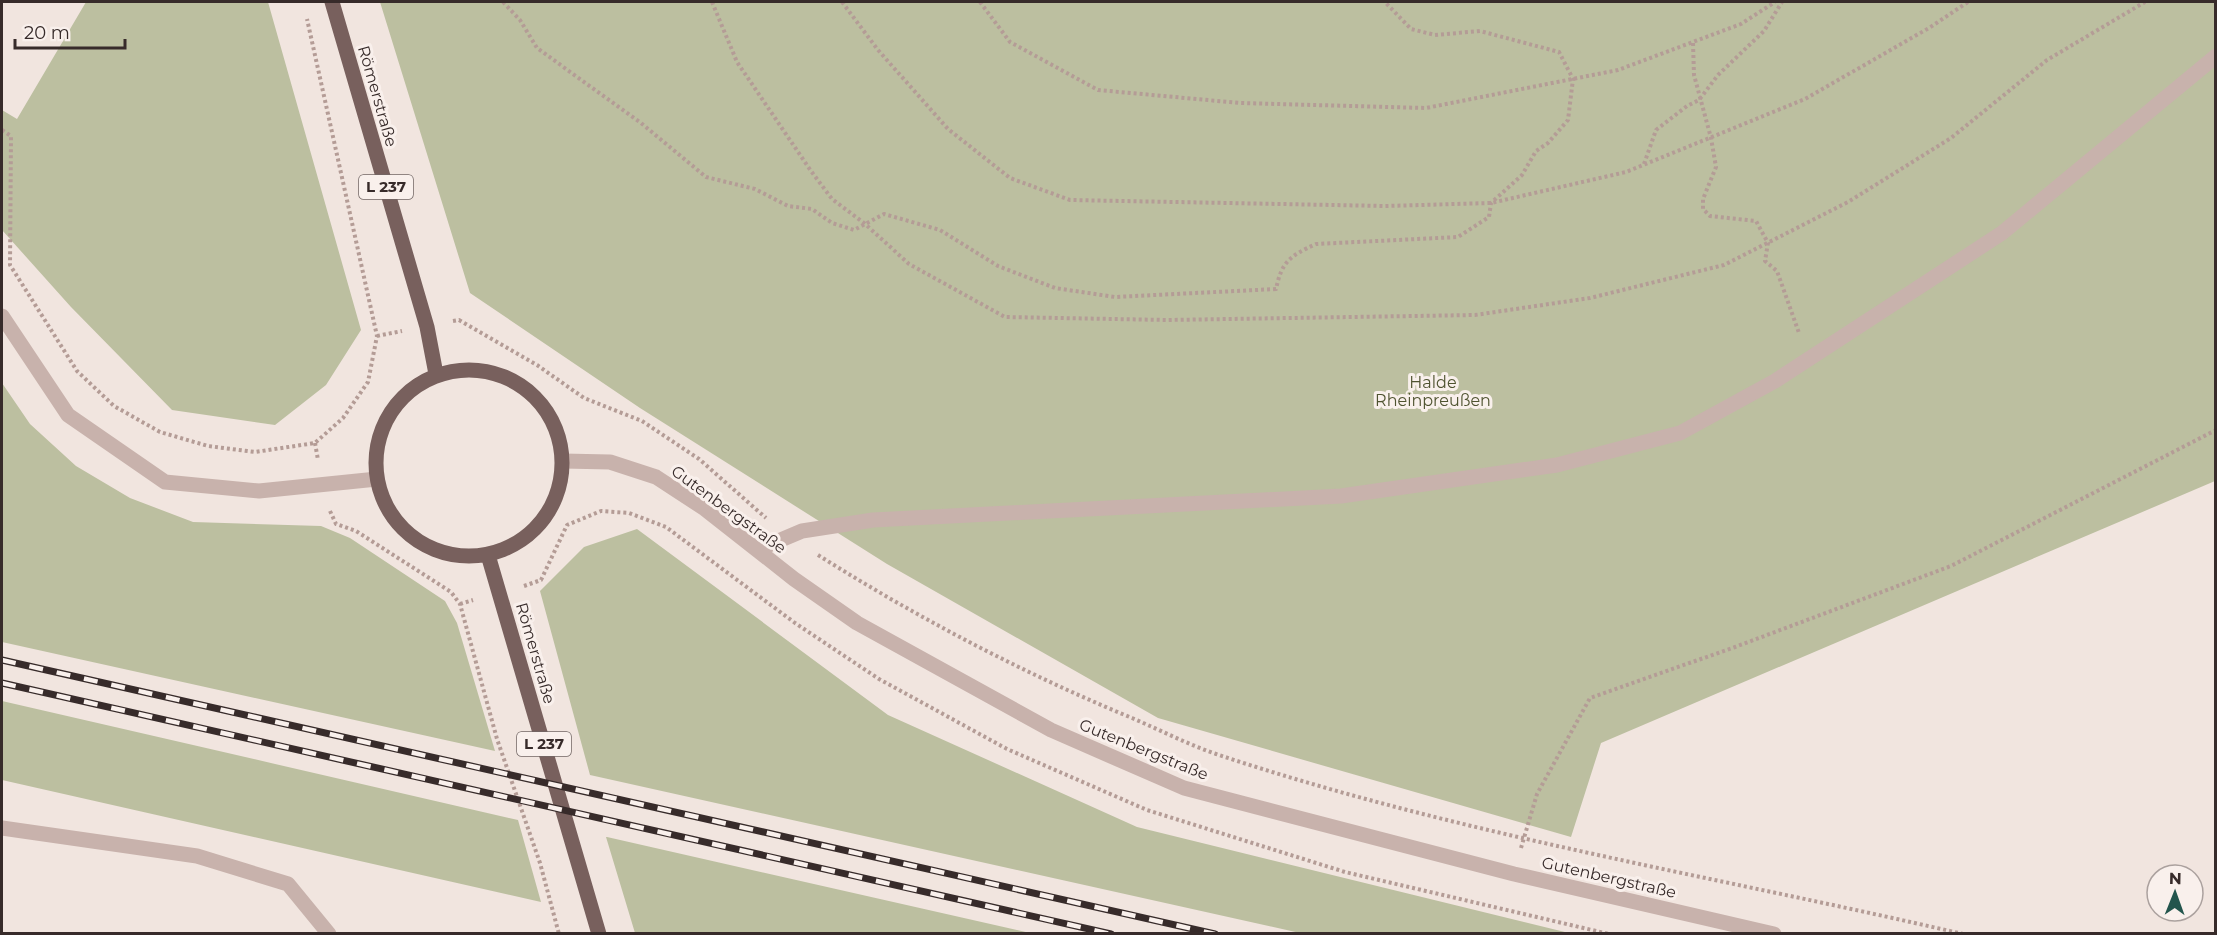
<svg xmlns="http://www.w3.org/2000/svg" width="2217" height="935" font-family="Montserrat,sans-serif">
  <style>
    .green { fill: #bcbfa0 }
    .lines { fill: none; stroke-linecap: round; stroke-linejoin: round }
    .path { stroke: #b49c96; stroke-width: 4; stroke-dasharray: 3 3; stroke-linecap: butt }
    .lane { stroke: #c8b2ac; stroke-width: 15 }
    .street { stroke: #c8b2ac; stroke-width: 15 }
    .primary { stroke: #78605d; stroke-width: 15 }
    .rail-casing { stroke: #372b2a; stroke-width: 7 }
    .rail { stroke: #f9f0ec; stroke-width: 4.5; stroke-dasharray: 14; stroke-linecap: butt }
    .labels { text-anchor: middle; stroke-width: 6; stroke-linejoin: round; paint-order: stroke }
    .shield { fill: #f9f0ec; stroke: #716664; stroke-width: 1.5 }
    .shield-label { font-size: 15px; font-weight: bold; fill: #372b2a }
    .street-label { font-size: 16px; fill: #372b2a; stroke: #f9f0ec }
    .park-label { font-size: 16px; fill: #4f5330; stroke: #f9f0ec }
  </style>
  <rect width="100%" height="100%" fill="#f1e5df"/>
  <!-- green -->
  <path class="green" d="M 86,2 L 268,2 L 361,330 L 326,385 L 275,425 L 172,410 L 71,307 L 2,230 L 2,110 L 17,119 Z
    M 380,2 L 2215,2 L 2215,481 L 1601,743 L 1571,837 L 1158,718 L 887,564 L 640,408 L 470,293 Z
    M 2,383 L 30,424 L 76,466 L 130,498 L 193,522 L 321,526 L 350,538 L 445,601 L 457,623 L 495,751 L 2,642 Z
    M 637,529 L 888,715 L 1137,827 L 1569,933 L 1300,933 L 590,775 L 540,591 L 584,547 Z
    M 2,701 L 518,820 L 541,902 L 2,780 Z
    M 606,837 L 607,837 L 1030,933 L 635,933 Z"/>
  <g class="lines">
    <!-- path -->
    <path class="path" d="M 503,2 L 520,20 L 537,48 L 641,123 L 706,177 L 755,189 L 788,206 L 812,209 L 832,223 L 854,230 L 884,214 L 940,230 L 998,266 L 1055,288 L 1115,297 L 1276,289 C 1282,261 1290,256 1316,244 L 1458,237 L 1489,217 L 1491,203 L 1522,175 L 1536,151 L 1548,143 L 1568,120 L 1573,79 L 1559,52 L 1480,31 L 1435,35 L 1411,29 L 1385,2
      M 712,2 L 737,62 L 811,171 L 832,199 L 864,223 L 909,264 L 1005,317 L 1167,320 L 1475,315 L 1590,298 L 1724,265 L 1848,202 L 1951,138 L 2047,60 L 2145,2
      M 842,2 L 878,50 L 948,129 L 1010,178 L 1070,200 L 1385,206 L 1491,203 L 1626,172 L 1805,99 L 1929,28 L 1968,2
      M 980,2 L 1010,42 L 1098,90 L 1240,103 L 1426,108 L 1618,70 L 1741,24 L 1775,2
      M 1693,43 L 1694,75 L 1711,138 L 1716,167 L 1703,199 L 1703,209 L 1710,216 L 1756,221 L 1768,243 L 1765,261 L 1777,271 L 1799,333
      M 2,130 L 11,136 L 10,265 L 77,371 L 114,406 L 160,432 L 208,446 L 255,452 L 315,443 L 343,418 L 368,382 L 377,336 L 307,19
      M 1644,164 L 1656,130 L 1687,106 L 1699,100 L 1718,75 L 1764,31 L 1782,2
      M 453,321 L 459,320 L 537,365 L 584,398 L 642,421 L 699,459 L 766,518
      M 377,336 L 402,331
      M 315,443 L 318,460
      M 330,511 L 336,524 L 356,531 L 451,592 L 460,604 L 497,739 L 540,863 L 559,934
      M 818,555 C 918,618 1023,673 1132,718 C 1160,730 1187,744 1216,754 C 1459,835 1714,876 1963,934
      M 524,586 L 541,580 L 567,525 L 601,511 L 629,513 L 666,527 L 795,623 L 879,679 L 1007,749 L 1147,810 L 1345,872 L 1609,934
      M 460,604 L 473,600
      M 1521,848 L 1537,794 L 1590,698 L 1735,647 L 1951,566 L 2216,430"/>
    <!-- lane -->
    <path class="lane" d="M 2,828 L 197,856 L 288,884 L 329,934"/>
    <!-- street -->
    <path class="street" d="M 2,316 L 68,415 L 165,482 L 259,491 L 377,479
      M 563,461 L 610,462 L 656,477 L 705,509 L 794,579 L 857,623 L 1051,730 L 1184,788 L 1514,874 L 1774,934
      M 757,550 L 802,531 L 873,520 L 1341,496 L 1557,465 L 1680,433 L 1775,381 L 2002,233 L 2216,56"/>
    <!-- primary -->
    <path class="primary" d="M 332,2 L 427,327 L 436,374
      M376 463a93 93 0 1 1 186 0a93 93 0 1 1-186 0Z
      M 488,555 L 599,934"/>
    <defs>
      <path id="rail" d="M 2,660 L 1215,934
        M 2,683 L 1111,934"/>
    </defs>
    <!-- rail casing -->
    <use href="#rail" class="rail-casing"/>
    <!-- rail -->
    <use href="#rail" class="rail"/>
  </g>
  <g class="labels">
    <!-- shield labels -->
    <g class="shield">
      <rect x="359" y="175" width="54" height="24" rx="4.5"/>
      <rect x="517" y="732" width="54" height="24" rx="4.5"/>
    </g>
    <g class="shield-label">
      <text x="386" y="192">L 237</text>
      <text x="544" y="749">L 237</text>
    </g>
    <!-- street labels -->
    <g class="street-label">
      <text transform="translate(378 96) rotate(74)" y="6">Römerstraße</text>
      <text transform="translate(729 509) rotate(36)" y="6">Gutenbergstraße</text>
      <text transform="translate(536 653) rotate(74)" y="6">Römerstraße</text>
      <text transform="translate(1144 749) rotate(22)" y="6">Gutenbergstraße</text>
      <text transform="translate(1609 877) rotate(13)" y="6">Gutenbergstraße</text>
    </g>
    <!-- park labels -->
    <g class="park-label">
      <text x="1433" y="388">Halde<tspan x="1433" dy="18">Rheinpreußen</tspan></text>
    </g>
  </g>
  <!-- border -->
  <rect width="2217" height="935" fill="none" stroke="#372b2a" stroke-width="6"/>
  <!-- north arrow -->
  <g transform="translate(2175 893) rotate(1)"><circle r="28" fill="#f9f0ec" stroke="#aba19e" stroke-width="1.5"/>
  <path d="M0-4.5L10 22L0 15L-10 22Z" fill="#23554d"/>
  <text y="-9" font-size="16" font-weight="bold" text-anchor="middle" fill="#372b2a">N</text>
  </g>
  <!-- scale -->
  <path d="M15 39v9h110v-9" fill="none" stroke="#372b2a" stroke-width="3"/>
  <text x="24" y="39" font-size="18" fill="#372b2a" stroke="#f9f0ec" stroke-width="4.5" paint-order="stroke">20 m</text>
</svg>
